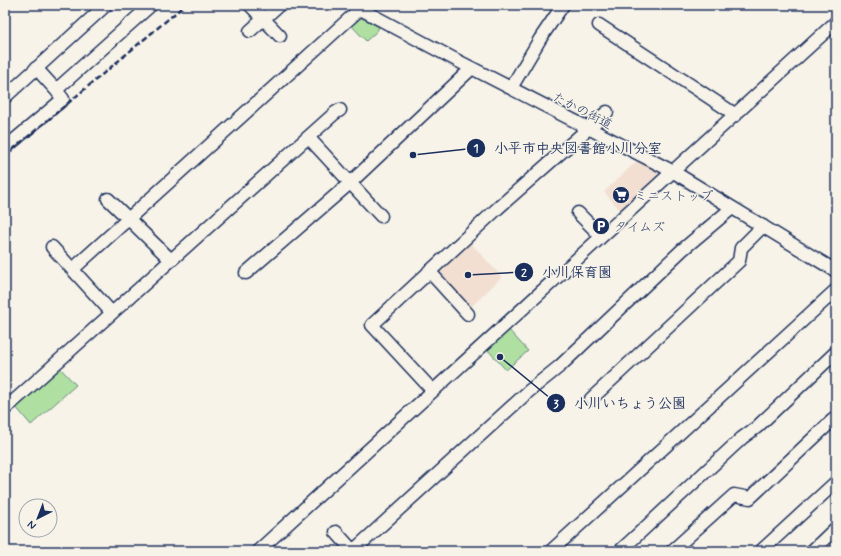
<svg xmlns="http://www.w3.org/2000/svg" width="841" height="556" font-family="Mynerve,'Klee One',sans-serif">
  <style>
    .built { fill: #f2dfd1 }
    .green { fill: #afe0a1; stroke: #658880 }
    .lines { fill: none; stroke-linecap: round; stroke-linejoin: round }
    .minor-casing { stroke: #1b2f5e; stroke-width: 15 }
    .minor { stroke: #f7f3e8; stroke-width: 12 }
    .rail { stroke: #1b2f5e; stroke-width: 2.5; stroke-dasharray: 6 3; stroke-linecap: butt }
    .labels { text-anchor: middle; stroke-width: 3; stroke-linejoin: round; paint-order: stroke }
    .street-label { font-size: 13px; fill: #1b2f5e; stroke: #f7f3e8 }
    .poi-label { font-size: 13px; fill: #1b2f5e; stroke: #f7f3e8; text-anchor: start }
    .leader { fill: none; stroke: #1b2f5e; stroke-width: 1.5 }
    .callout-dot { fill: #1b2f5e; stroke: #f7f3e8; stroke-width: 1.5 }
    .mark-label { font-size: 12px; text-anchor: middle; font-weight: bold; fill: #fff }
    .callout-label { font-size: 14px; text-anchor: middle; font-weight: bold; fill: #1b2f5e; stroke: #f7f3e8; stroke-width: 3; stroke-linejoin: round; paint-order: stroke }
  </style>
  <rect width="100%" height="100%" fill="#f7f3e8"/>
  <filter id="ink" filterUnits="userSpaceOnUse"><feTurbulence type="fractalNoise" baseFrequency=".025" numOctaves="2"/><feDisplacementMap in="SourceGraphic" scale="8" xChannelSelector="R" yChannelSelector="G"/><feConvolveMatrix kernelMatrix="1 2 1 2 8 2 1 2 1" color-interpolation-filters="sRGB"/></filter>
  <g filter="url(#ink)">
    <!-- built -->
    <path class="built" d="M 639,159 L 661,170 L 662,176 L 622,212 L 604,192 Z
      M 469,241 L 502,277 L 470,308 L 433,272 Z
      M 836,528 L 836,551 L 812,551 Z"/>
    <!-- green -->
    <path class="green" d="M 358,16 L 379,27 L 377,31 L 366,41 L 350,24 Z
      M 507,328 L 528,351 L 506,370 L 486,348 Z
      M 59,367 L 76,385 L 31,425 L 15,406 Z"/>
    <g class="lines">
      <defs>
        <path id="minor" d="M 250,5 L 280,36
          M 353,5 L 458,61 L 672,171 L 836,271
          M 599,25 L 736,115
          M 250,31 L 279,5
          M 36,68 L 56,90
          M 511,88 L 540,39 L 563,5
          M 5,97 L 106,5
          M 308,137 L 381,216
          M 5,148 L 63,99 L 56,90 L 151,5
          M 108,199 L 171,260
          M 578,213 L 601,236
          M 52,247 L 112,313
          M 73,269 L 360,9
          M 429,271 L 468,314
          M 246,273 L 350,183 L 472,68
          M 433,391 L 372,325 L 498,208 L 607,112
          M 591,399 L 739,261 L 741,248 L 763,226
          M 5,409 L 335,113 L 340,110
          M 336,532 L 353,551 L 529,391 L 560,366 L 682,250 L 732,208
          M 258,551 L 836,22
          M 551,551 L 836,290
          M 620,551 L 742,438 L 757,427 L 836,352
          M 672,551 L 734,495 L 750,498 L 836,417
          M 761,551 L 836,482
          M 812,551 L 836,528"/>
      </defs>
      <!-- minor casing -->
      <use href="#minor" class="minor-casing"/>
      <!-- minor -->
      <use href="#minor" class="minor"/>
      <!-- rail -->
      <path class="rail" d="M 5,156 L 185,5"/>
    </g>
  </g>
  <!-- icons -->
  <defs>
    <symbol id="supermarket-disc" viewBox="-11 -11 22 22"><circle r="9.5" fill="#1b2f5e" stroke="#f7f3e8"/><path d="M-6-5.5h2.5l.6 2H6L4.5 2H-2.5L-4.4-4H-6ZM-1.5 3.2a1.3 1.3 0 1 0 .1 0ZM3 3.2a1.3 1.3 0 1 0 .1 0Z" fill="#fff"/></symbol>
    <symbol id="parking-disc" viewBox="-11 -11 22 22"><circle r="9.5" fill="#1b2f5e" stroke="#f7f3e8"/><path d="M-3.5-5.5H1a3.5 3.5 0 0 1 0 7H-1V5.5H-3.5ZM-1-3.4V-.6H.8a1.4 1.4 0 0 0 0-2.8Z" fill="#fff"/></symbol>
  </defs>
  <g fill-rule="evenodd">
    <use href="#supermarket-disc" x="611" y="185" width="20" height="20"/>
    <use href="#parking-disc" x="591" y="216" width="20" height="20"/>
  </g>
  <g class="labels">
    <!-- street labels -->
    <g class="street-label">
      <text transform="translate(583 110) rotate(27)" y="5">たかの街道</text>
    </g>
    <!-- poi labels -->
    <g class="poi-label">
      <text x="634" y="200">ミニストップ</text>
      <text x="614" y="231">タイムズ</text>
    </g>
  </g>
  <!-- callouts -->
  <path class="leader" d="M413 155L476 148M468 275L524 272M500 357L556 403"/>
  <g class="callout-dot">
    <circle cx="413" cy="155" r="4"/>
    <circle cx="468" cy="275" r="4"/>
    <circle cx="500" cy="357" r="4"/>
    <circle cx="476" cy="148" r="10"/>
    <circle cx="524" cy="272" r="10"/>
    <circle cx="556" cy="403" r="10"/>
  </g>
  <g class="mark-label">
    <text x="476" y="152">1</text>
    <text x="524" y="277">2</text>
    <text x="556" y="408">3</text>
  </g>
  <g class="callout-label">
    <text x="578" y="153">小平市中央図書館小川分室</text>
    <text x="577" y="277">小川保育園</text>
    <text x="630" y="408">小川いちょう公園</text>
  </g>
  <!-- margin -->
  <rect width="841" height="556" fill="none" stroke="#f7f3e8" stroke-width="20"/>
  <rect x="10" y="10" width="821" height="536" fill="none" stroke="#1b2f5e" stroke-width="1.5" filter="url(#ink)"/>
  <!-- north arrow -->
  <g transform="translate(38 518) rotate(222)"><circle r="19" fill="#f7f3e8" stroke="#9fa5b1"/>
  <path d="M0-3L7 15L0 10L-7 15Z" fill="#1b2f5e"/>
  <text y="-6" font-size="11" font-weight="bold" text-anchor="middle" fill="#1b2f5e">N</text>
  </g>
</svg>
